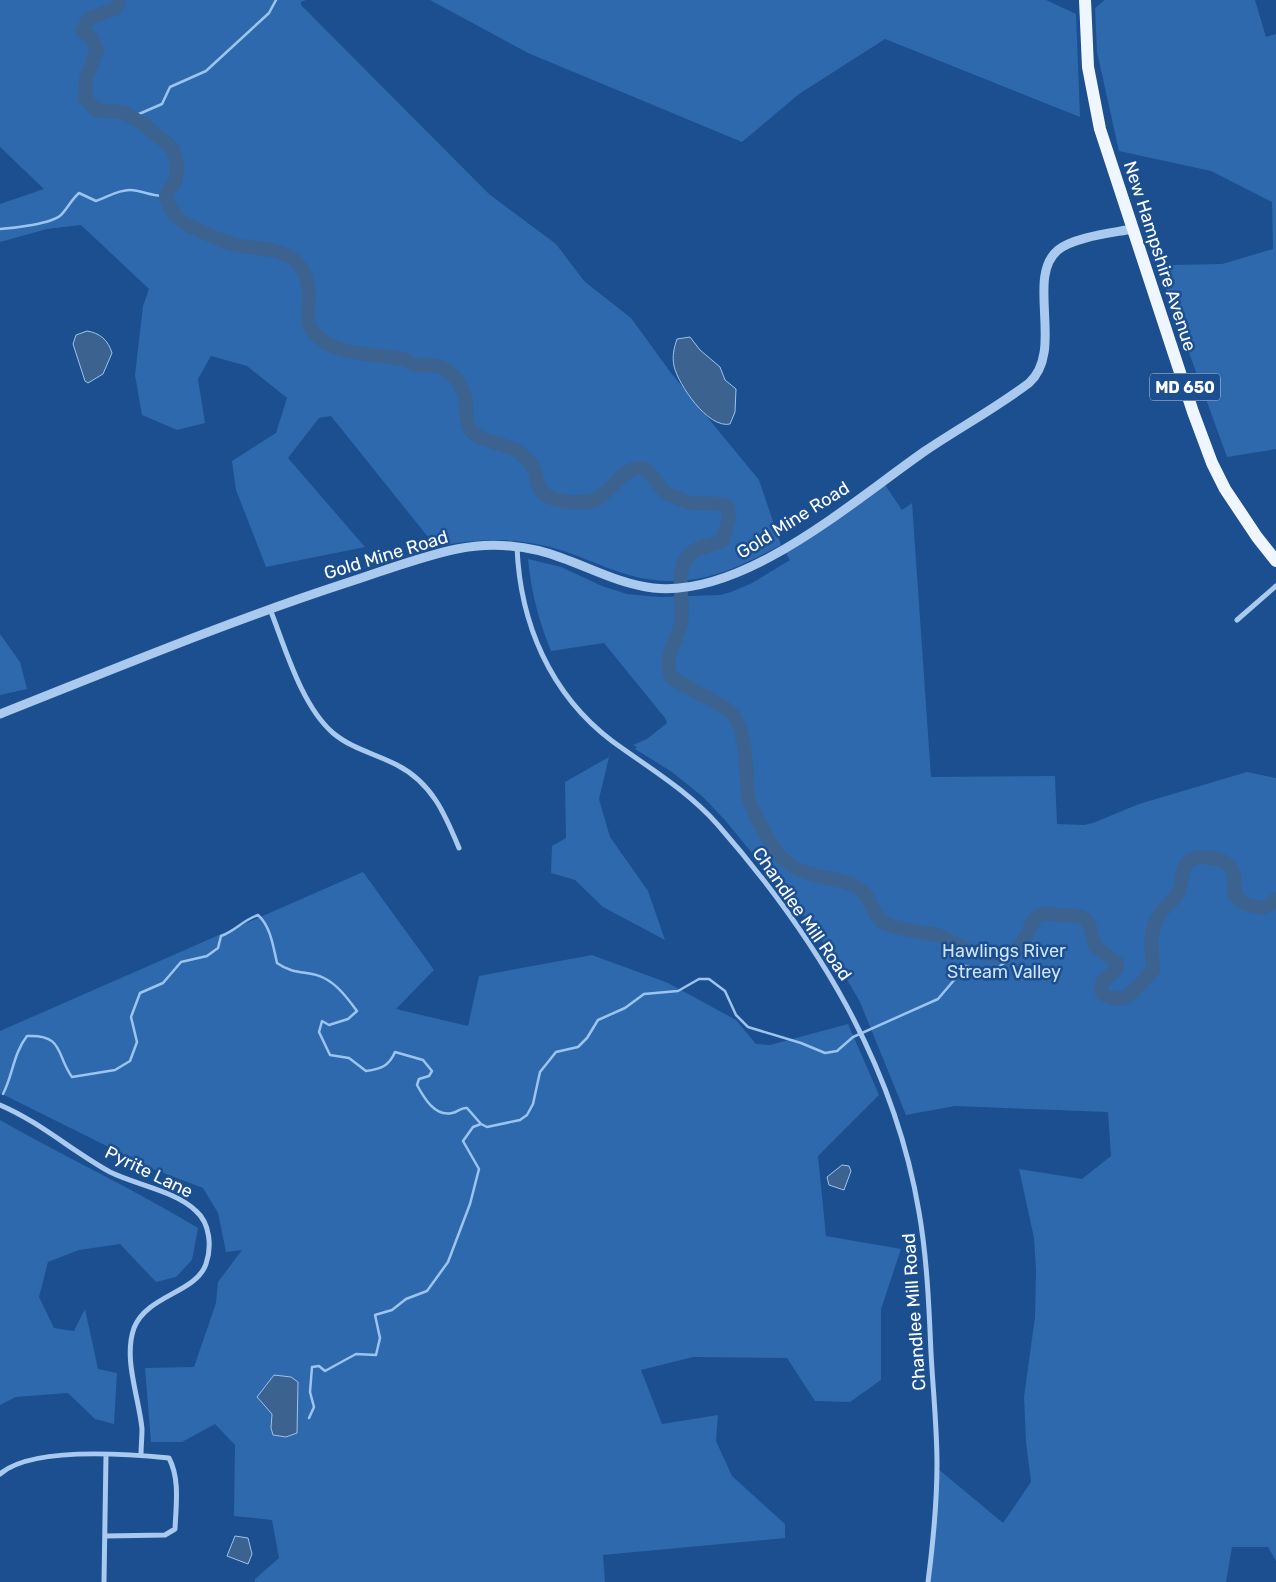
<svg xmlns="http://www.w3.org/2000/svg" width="1276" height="1582" font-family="Rubik,sans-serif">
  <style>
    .green { fill: #2e69ad; fill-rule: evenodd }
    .water { fill: #3c6290; stroke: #9cc4f0 }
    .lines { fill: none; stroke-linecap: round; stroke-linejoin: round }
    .stream { stroke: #9cc4f0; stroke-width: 2.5 }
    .river { stroke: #3c6290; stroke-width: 14 }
    .minor { stroke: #a9c9ee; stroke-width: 5 }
    .tertiary { stroke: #a9c9ee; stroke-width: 9 }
    .primary { stroke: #f0f6ff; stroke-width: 12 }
    .labels { text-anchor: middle; stroke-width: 5; stroke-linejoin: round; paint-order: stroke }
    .shield { fill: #1b4f8f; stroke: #bbcadd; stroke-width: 1 }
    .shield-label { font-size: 16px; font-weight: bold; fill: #fff }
    .street-label { font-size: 18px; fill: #fff; stroke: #1b4f8f }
    .park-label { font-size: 18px; fill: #cfe3fa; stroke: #1b4f8f }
  </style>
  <rect width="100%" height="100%" fill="#1b4f8f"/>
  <!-- green -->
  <path class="green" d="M 0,0 L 306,0 L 301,2 L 301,5 L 489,194 L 556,244 L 585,282 L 631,318 L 671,373 L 759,480 L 781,545 C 752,560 723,576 689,580 C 630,587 598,559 546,546 C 508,537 473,539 436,547 L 331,416 L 319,418 L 288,458 L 365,547 L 266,567 L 236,490 L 232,461 L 276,433 L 287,398 L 247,366 L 211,356 L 198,379 L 205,423 L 177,430 L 142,415 L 135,375 L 143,306 L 149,289 L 81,225 L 47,229 L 0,242 L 0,204 L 44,189 L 0,147 Z
    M 430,0 L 1046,0 L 1076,14 L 1080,117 L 885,39 L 799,94 L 742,142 L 528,53 Z
    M 1105,0 L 1255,0 L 1266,37 L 1276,34 L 1276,449 L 1227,457 L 1160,273 L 1170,265 L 1222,264 L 1273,249 L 1272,202 L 1211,171 L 1119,151 L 1097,52 L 1095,8 Z
    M 885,485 L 902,510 L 912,503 L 931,777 L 1055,776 L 1057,824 L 1084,825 L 1093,823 L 1139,804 L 1247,772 L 1276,778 L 1276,1561 L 1268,1547 L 1232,1547 L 1226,1582 L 928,1582 L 937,1468 L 1003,1523 L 1031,1482 L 1026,1442 L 1024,1397 L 1035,1317 L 1036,1270 L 1034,1238 L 1019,1169 L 1082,1179 L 1111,1156 L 1108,1112 L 955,1106 L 906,1115 L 860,1002 L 835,959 L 799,910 L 724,819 L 703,797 L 672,772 L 635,749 L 637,747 L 633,745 L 647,739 L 667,723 L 665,718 L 604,643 L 551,651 C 539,621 531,592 528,559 L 561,567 L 602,586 L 627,594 L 659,597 L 720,595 L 731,592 L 752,583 L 790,560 L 786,553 Z
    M 0,634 L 20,662 L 27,689 L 0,695 Z
    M 609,757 L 599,799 L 610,837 L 648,891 L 665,940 L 603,907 L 575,880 L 551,873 L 552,846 L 566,838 L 565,782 Z
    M 363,872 L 434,970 L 396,1009 L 468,1026 L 479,976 L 592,955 L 668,983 L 736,1020 L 756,1044 L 770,1045 L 848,1024 L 879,1095 L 818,1156 L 826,1236 L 901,1249 L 881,1309 L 881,1380 L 850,1402 L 815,1401 L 787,1358 L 693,1357 L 641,1370 L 662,1424 L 718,1415 L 716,1441 L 732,1476 L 785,1524 L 785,1538 L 603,1555 L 605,1582 L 255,1582 L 255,1579 L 279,1558 L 272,1520 L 234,1516 L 235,1445 L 215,1424 L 182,1442 L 151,1442 L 145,1368 L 194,1367 L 216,1303 L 218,1282 L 242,1250 L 226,1252 L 218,1213 L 203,1188 L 153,1169 L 0,1093 L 0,1031 ZM 274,1375 L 286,1437 L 273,1435 L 271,1429 L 272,1414 L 258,1397 Z
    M 0,1120 C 65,1157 134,1189 198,1228 L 192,1260 L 176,1277 L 156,1282 L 120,1244 L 79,1250 L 48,1262 L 39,1297 L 54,1328 L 74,1331 L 85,1309 L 98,1369 L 117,1373 L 114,1424 L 95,1419 L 68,1393 L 16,1397 L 0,1405 Z"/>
  <!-- water -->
  <path class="water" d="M 87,331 C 100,333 108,340 112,353 L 103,374 L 88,383 L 85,381 L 73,344 L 76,335 Z
    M 690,337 L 700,350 L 720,367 L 725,380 L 736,389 L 735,412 L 730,424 C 708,429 678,384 674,366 C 672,356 674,348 677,339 Z
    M 842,1165 L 849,1166 L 851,1171 L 844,1190 L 829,1185 L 827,1177 Z
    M 274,1375 L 291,1377 L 298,1382 L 297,1433 L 286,1437 L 273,1435 L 271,1428 L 272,1414 L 257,1397 Z
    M 235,1536 L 248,1538 L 252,1554 L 248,1564 L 227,1556 Z"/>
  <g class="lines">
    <!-- stream -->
    <path class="stream" d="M 132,117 L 162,104 L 170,87 L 206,71 L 269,13 L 276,0
      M 0,229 C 14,228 51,224 61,215 C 68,208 71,200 79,193 L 96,201 C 108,197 117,190 130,190 C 143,190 154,198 166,195
      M 3,1094 C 13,1075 13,1054 27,1036 C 64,1034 56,1055 72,1077 L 115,1070 L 130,1061 L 137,1042 L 131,1017 L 140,993 L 163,983 L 181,962 L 207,956 L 218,948 L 221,936 C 235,931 243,920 258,915 C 271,927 273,946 277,963 C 295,976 309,970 324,978 C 338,985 348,999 357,1011 L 348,1019 L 329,1025 L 322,1021 L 319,1032 L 330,1055 L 349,1058 L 366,1071 C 381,1069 389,1066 395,1052 L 423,1060 L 432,1071 L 429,1076 L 419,1079 L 417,1085 C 424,1098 435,1117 452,1113 C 458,1112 461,1107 467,1108 L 481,1124 L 487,1127 L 520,1120 L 527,1115 L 533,1104 L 540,1072 L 556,1052 L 578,1047 L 587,1038 L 598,1020 L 625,1008 L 644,994 L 678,991 L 699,979 L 709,979 L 725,991 L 736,1015 L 748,1027 L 801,1043 L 825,1053 L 837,1051 L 853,1037 L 938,999 L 966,966 C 991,975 999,972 1015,950
      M 309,1418 L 314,1407 L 310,1392 L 312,1367 L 319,1366 L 325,1371 L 356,1354 L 376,1355 L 380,1338 L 375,1315 L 392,1310 L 406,1299 L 427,1291 L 448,1262 L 470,1204 L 479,1169 L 463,1141 L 473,1127 L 481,1124"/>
    <!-- river -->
    <path class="river" d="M 119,0 L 116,8 L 88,19 L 83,31 L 92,38 L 97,50 L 86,79 L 85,98 L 96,110 L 123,112 L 145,125 L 172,148 L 177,164 L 176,180 L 166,195 C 168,201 171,211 175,216 C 185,226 222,241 236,245 C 254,249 279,247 294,260 C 321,284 300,316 312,330 C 332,357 372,353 400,358 C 406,359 411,364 417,365 C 428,366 437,363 446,370 C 456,376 464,390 466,401 C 467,410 465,419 469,427 C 476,443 506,442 519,452 C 523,456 529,460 532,465 C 538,476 536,492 549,497 C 561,502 586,505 597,499 C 613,490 626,462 646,469 L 666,493 L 689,503 L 722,504 L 728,507 L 729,518 L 723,540 C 712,546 697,546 689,555 C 672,574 687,605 680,627 C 675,645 662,659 672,678 C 686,687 725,705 733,715 C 747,732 746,774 748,796 C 749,805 774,852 782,858 C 806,881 835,874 858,888 C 872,896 872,917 885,923 C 900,930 921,932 937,935 C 945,937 950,941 957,945 C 970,952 989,956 1004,954 C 1031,950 1026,920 1041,915 C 1048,912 1056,915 1063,915 C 1094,915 1087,923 1095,946 L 1117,963 L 1117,968 C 1113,974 1106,977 1103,982 C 1093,997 1119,1002 1128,996 C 1130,995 1151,973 1153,970 C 1152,948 1147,931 1162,911 C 1167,904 1174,901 1179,891 C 1182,883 1182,868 1188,862 C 1197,854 1223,857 1230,867 C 1236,875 1235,884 1234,893 C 1242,906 1265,914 1276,899"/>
    <!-- minor -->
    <path class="minor" d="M 517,547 C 520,623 550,694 612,741 C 649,768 687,790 718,825 C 816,937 894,1063 919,1212 C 927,1258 929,1306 931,1353 C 933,1390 937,1427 937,1464 C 937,1504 933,1543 928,1582
      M 270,609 C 285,647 301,705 333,733 C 352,749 376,754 397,765 C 432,783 445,814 459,848
      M 1237,620 L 1276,586
      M 0,1105 C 40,1122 72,1151 110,1172 C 136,1185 176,1191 196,1211 C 210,1223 212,1247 206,1264 C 196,1293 147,1295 134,1328 C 123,1359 139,1397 142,1429 C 142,1437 141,1447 141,1455
      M 0,1474 C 32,1446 128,1454 169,1458 C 180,1479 176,1505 175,1529 L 165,1535 L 106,1536
      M 104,1582 L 106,1455"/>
    <!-- tertiary -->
    <path class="tertiary" d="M 0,714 C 114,669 227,622 343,584 C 381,572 418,557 457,549 C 491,542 529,545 562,558 C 593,569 620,584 653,588 C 744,598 853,501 925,451 C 959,428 996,408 1029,383 C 1065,351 1025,277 1058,250 C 1074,237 1112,233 1132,229"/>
    <!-- primary -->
    <path class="primary" d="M 1085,0 L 1088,67 L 1100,129 L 1193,412 L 1212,463 L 1225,489 L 1257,537 L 1276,561"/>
  </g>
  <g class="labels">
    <!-- shield labels -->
    <rect class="shield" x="1150" y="373.5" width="70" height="27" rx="4"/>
    <g class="shield-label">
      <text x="1185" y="393">MD 650</text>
    </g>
    <!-- street labels -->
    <g class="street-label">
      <text transform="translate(1160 256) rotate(72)" y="6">New Hampshire Avenue</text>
      <text transform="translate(793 520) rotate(-32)" y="6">Gold Mine Road</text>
      <text transform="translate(386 555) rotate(-17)" y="6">Gold Mine Road</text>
      <text transform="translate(802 914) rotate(55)" y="6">Chandlee Mill Road</text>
      <text transform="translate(149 1172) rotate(26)" y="6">Pyrite Lane</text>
      <text transform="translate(914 1312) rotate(-94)" y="6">Chandlee Mill Road</text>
    </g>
    <!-- park labels -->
    <g class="park-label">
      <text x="1004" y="957">Hawlings River<tspan x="1004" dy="21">Stream Valley</tspan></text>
    </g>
  </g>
</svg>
